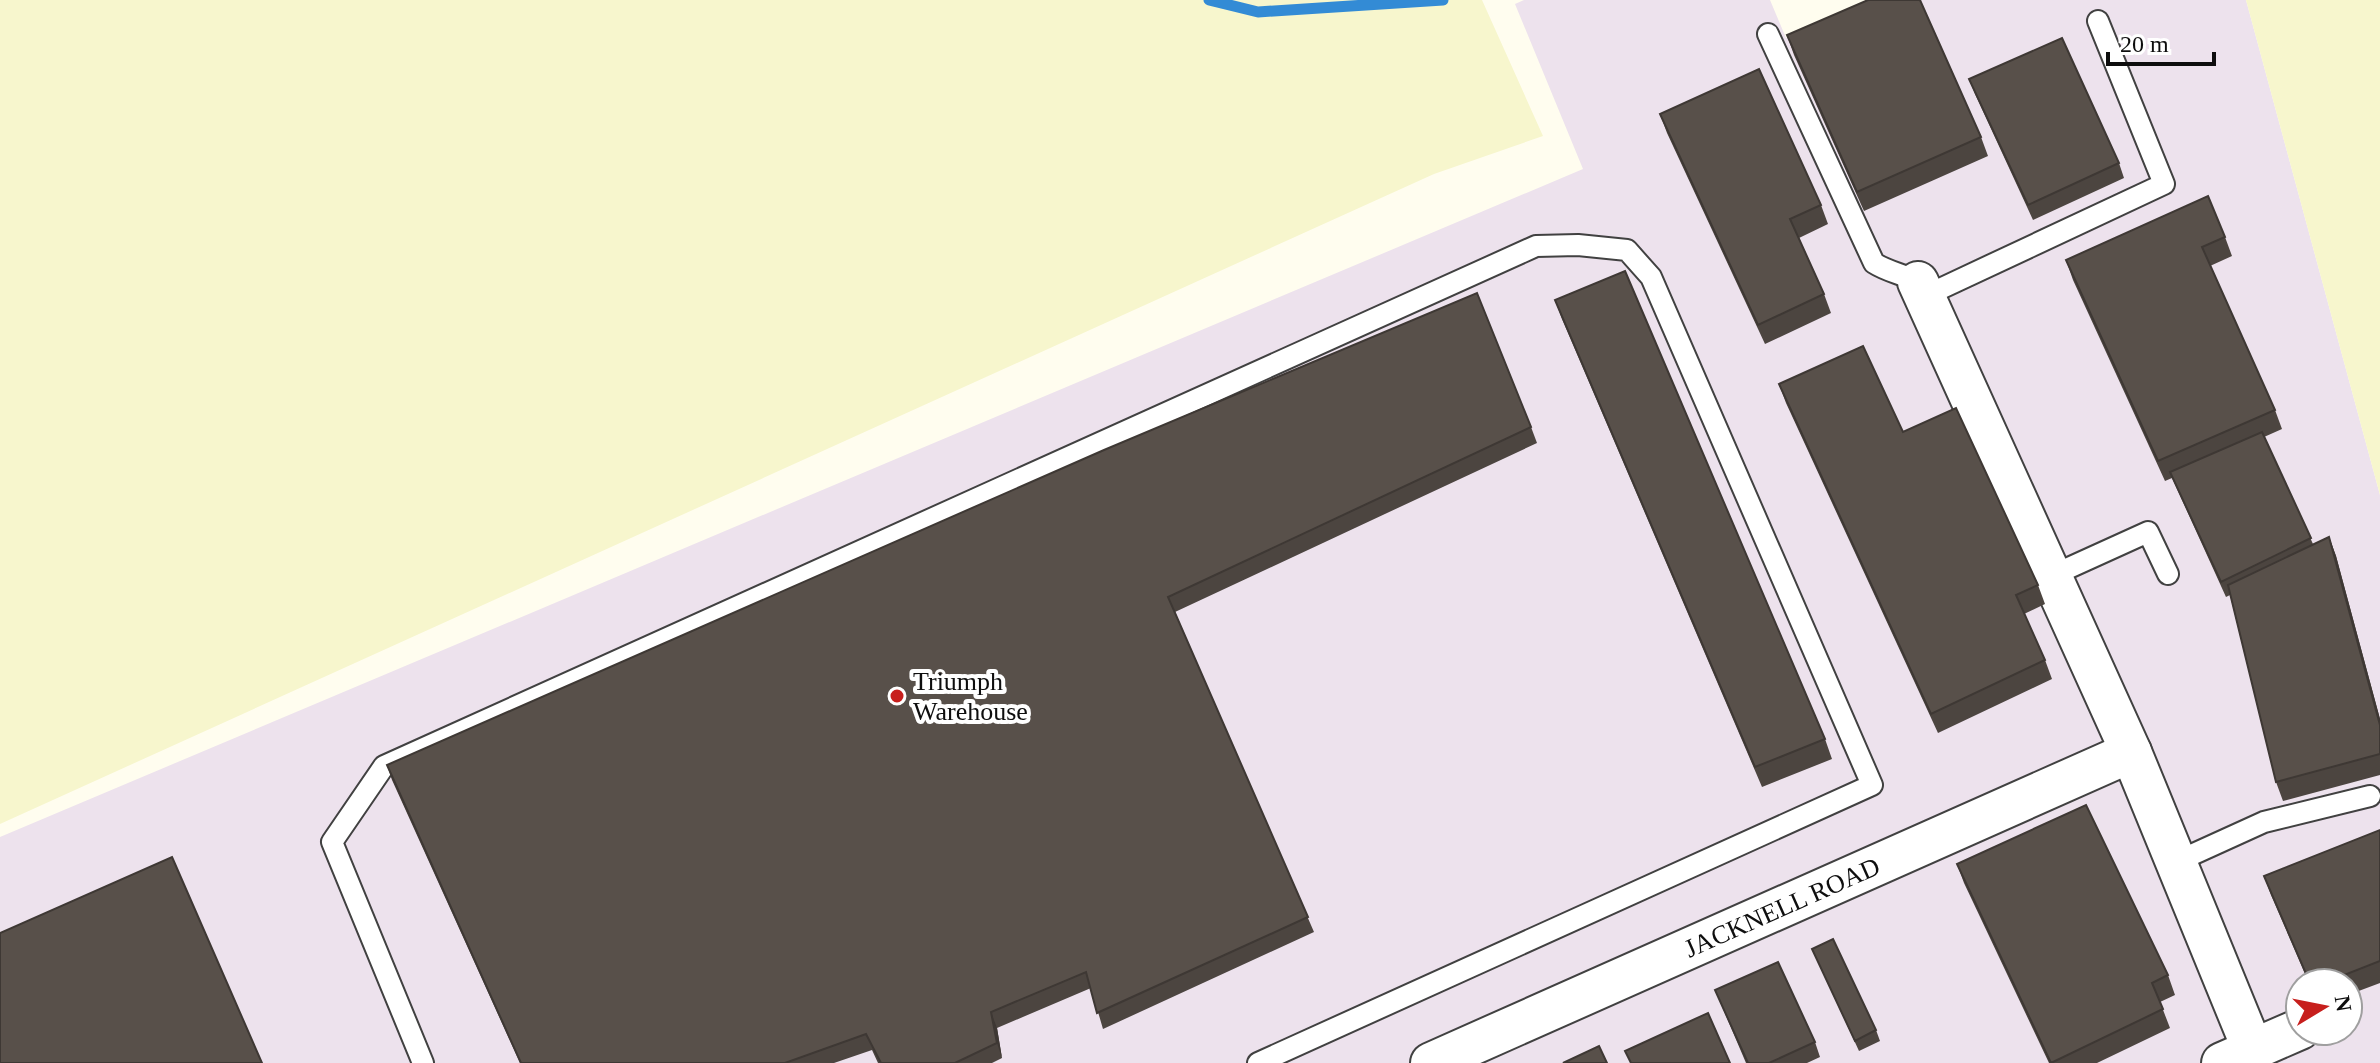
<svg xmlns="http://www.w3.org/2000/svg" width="2380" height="1063" font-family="'Times New Roman',serif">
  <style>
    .industrial { fill: #ede2ed; fill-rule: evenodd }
    .farmland { fill: #f7f6cd }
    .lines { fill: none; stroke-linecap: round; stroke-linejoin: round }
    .stream { stroke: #338bd5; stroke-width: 11 }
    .service-casing { stroke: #414141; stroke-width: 24 }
    .minor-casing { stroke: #414141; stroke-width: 44 }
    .service { stroke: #fff; stroke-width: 20 }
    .minor { stroke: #fff; stroke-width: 40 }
    .wall { fill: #4c4540 }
    .shaded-wall { fill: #3e3834 }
    .building { fill: #58504a; stroke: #3e3834; stroke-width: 2 }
    .poi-dot { fill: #c71f1d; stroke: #fff; stroke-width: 3 }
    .labels { text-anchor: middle; stroke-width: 8; stroke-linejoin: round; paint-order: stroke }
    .poi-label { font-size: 26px; fill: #0e0e0e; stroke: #fff; text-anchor: start }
    .street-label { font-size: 26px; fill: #0e0e0e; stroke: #fff }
  </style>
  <rect width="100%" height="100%" fill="#fffdef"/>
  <!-- industrial -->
  <path class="industrial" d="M 1524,0 L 1770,0 L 1786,38 L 1882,0 L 2246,0 L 2380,495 L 2380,1063 L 0,1063 L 0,837 L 1583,169 L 1515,4 ZM 2300,983 L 2348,983 L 2348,1031 L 2300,1031 Z"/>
  <!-- farmland -->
  <path class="farmland" d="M 0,0 L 1482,0 L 1543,136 L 1434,174 L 0,824 Z
    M 2246,0 L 2380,0 L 2380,495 Z"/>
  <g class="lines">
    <!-- stream -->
    <path class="stream" d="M 1209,0 L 1258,12 L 1443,0"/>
    <defs>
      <path id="service" d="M 1768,34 L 1874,263 C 1888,272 1903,274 1918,282
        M 1925,296 L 2164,184 L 2098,21
        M 2051,576 L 2148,532 L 2168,574
        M 2176,862 L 2264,822 L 2370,796
        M 423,1063 L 332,842 L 384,766 L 1536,246 L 1578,245 L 1627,250 L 1651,277 L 1872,785 L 1258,1063"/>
      <g id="minor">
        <path d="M 1918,282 L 2131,752 L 2253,1050"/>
        <path id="s1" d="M 1431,1063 L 2131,752"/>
        <path d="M 2222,1063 L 2300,1029"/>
      </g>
    </defs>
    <!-- service casing -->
    <use href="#service" class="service-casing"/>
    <!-- minor casing -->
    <use href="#minor" class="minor-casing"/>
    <!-- service -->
    <use href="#service" class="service"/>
    <!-- minor -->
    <use href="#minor" class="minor"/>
  </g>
  <!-- wall -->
  <path class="wall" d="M 1787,35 L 1981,137 L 1988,156 L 1864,211 L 1794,55 Z
    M 1969,79 L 2119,163 L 2124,178 L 2033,220 L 1975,94 Z
    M 1660,114 L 1821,205 L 1828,224 L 1799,238 L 1824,294 L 1831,313 L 1765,344 L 1667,133 Z
    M 2225,237 L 2232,256 L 2210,266 L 2275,410 L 2282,429 L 2264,437 L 2313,544 L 2329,537 L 2336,556 L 2380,719 L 2380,775 L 2283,801 L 2276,782 L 2230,595 L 2226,597 L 2172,478 L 2165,481 L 2073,280 L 2066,260 Z
    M 1555,300 L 1825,739 L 1832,759 L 1762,787 L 1562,319 Z
    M 1779,384 L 1903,432 L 2038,585 L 2045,604 L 2024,614 L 2045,660 L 2052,679 L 1938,733 L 1786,403 Z
    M 1531,427 L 1537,443 L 1175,612 L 1314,932 L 1103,1029 L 1091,988 L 997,1028 L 1002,1058 L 992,1063 L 878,1063 L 872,1050 L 834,1063 L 520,1063 L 392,780 L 387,765 Z
    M 2380,830 L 2380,983 L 2348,995 L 2348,983 L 2309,983 L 2271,895 L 2264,876 Z
    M 1957,864 L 2168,975 L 2175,995 L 2160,1002 L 2170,1028 L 2097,1063 L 2049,1063 L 1964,883 Z
    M 1812,949 L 1876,1030 L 1880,1041 L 1859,1051 Z
    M 1715,990 L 1815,1042 L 1820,1057 L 1807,1063 L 1746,1063 Z"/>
  <!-- shaded-wall -->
  <path class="shaded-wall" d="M 2329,537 L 2336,556 L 2380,719 L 2380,725 Z
    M 991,1012 L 997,1028 L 1002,1058 L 997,1043 Z"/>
  <!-- building -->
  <path class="building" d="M 1868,0 L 1920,0 L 1981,137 L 1857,192 L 1787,35 Z
    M 2062,38 L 2119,163 L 2028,205 L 1969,79 Z
    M 1759,69 L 1821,205 L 1790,219 L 1824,294 L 1758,325 L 1660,114 Z
    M 2208,196 L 2225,237 L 2202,247 L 2275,410 L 2158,461 L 2066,260 Z
    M 1625,271 L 1825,739 L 1755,767 L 1555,300 Z
    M 1477,293 L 1531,427 L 1168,597 L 1308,917 L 1097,1013 L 1086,972 L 991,1012 L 997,1043 L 955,1063 L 881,1063 L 866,1034 L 785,1063 L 521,1063 L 387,765 L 1104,450 Z
    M 1863,346 L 1903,432 L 1956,408 L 2038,585 L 2016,595 L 2045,660 L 1931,714 L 1779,384 Z
    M 2262,432 L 2311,538 L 2221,582 L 2170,472 Z
    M 2329,537 L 2380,725 L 2380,754 L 2276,782 L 2228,585 Z
    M 2086,805 L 2168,975 L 2152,983 L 2163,1009 L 2051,1063 L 1957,864 Z
    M 2380,830 L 2380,961 L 2324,983 L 2310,983 L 2264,876 Z
    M 172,857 L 262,1063 L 0,1063 L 0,933 Z
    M 1833,939 L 1876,1030 L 1855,1041 L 1812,949 Z
    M 1778,962 L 1815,1042 L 1769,1063 L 1748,1063 L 1715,990 Z
    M 1708,1013 L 1730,1063 L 1631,1063 L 1625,1051 Z
    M 1599,1046 L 1607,1063 L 1563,1063 Z"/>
  <!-- markers -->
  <circle class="poi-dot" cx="897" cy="696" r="8"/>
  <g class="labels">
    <!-- poi labels -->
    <g class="poi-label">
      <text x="913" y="690">Triumph<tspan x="913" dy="30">Warehouse</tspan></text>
    </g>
    <!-- street labels -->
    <g class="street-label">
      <text dy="9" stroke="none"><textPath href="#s1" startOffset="384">JACKNELL ROAD</textPath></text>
    </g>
  </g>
  <!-- north arrow -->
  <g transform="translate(2324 1007) rotate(80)"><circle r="38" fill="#ffffff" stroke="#9f9f9f" stroke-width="2"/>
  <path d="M0-6L14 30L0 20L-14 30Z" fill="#c71f1d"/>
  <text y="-12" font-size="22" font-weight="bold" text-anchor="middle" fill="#0e0e0e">N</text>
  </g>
  <!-- scale -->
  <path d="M2108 52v12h106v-12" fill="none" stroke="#0e0e0e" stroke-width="4"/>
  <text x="2120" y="52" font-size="24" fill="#0e0e0e" stroke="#ffffff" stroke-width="6" paint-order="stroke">20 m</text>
</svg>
